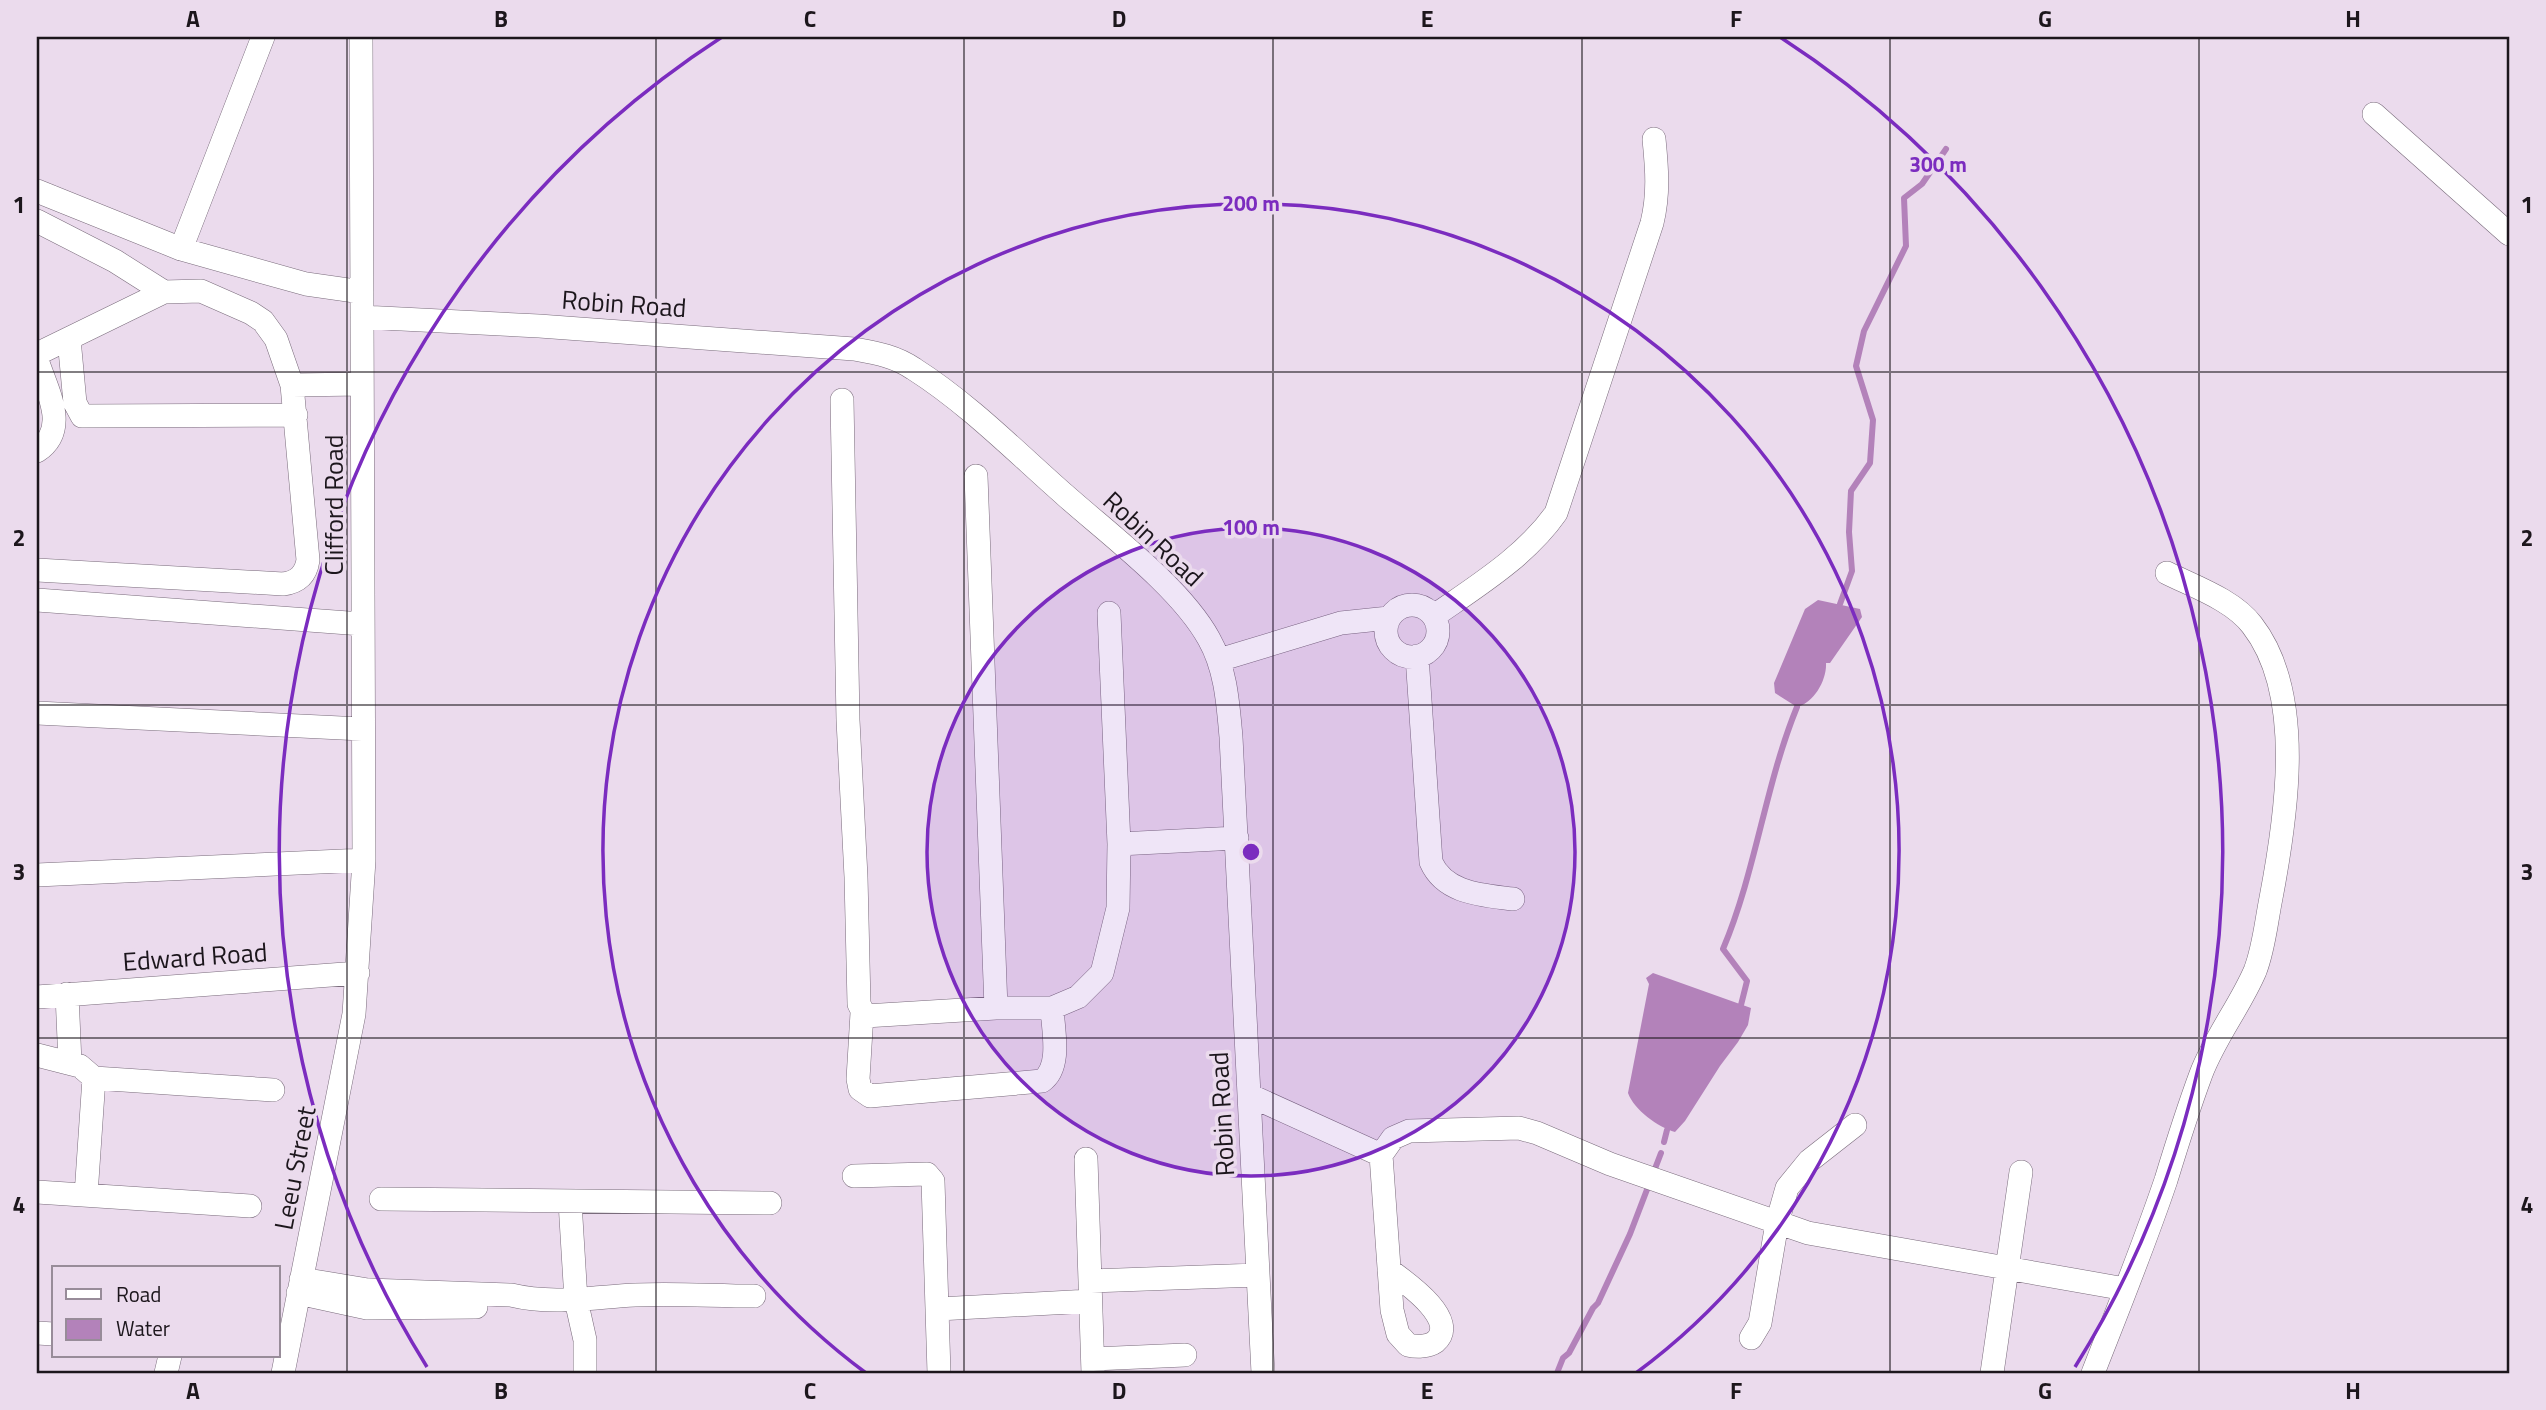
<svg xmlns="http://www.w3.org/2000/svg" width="2546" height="1410" font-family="'Titillium Web',sans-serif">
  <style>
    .water { fill: #b382ba }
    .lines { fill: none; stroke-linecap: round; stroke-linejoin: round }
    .stream { stroke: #b382ba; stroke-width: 6 }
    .street-casing { stroke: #796b7b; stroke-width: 24 }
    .street { stroke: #fff; stroke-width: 23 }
    .grid { fill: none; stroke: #1c161c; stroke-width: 2; stroke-opacity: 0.55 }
    .ring { fill: none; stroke: #7b2cbf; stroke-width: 3.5 }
    .labels { text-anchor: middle; stroke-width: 7; stroke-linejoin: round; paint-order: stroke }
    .street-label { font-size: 26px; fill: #1c161c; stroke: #ebdbed }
    .centre { fill: #7b2cbf; stroke: #ebdbed; stroke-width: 3.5 }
    .ring-label { font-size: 21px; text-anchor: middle; font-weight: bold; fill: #7b2cbf; stroke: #ebdbed; stroke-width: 7; stroke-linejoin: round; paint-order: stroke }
    .neatline { fill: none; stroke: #1c161c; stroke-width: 2.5 }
    .grid-label { font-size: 23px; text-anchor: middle; font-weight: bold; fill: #1c161c }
  </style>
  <rect width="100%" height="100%" fill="#ebdbed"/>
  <!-- water -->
  <path class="water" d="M 1818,600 L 1860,609 L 1862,617 L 1830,663 L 1826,663 C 1827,680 1814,703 1797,707 L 1775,693 L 1774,683 L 1805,609 Z
    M 1653,973 L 1751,1008 L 1748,1025 L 1738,1042 L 1720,1066 L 1685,1121 L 1675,1132 C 1658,1127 1634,1110 1628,1093 L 1649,984 L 1646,978 Z"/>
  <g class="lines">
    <!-- stream -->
    <path class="stream" d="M 1840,604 L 1852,571 L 1849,532 L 1851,491 L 1870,463 L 1873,420 L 1856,366 L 1864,331 L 1906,246 L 1904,198 L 1922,184 L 1946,149
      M 1741,1005 L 1747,981 L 1723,949 C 1756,871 1765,785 1797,707
      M 1664,1142 L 1667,1130
      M 1557,1373 L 1563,1358 L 1569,1353 L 1593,1308 L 1598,1303 L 1630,1234 L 1661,1153"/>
    <defs>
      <path id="street" d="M 2374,114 L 2509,234
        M 37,191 L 181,249 L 306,284 L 362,292
        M 37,221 L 115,261 L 164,292
        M 181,249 L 263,37
        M 362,317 L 539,326 L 854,349 C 876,353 895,356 914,369 C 969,404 1017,453 1066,496 C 1110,535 1181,588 1209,639 C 1226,669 1228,704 1231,737 L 1263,1373
        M 69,339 L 75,403 L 82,416 L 296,415
        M 37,354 L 164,292 L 201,291 L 251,313 L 263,321 L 276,339 L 292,385 L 362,384
        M 37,360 C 47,391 70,429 37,451
        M 842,400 L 848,720 L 856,877 L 859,1004 L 865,1016 L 996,1008 L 1052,1008 L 1078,997 L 1102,973 L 1118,908 L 1119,844 L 1109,613
        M 976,476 L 996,1008
        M 37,570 L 283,584 C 298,582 306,574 308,560 L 292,385
        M 37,600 L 362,624
        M1386 631a26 26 0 1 1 52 0a26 26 0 1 1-52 0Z
        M 1434,616 C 1477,586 1526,556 1556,513 L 1652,223 C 1659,194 1657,169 1654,139
        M 1417,656 L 1431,862 C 1445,894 1483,895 1513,899
        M 1219,660 L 1341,623 L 1389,618
        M 37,713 L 362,729
        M 1119,844 L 1237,838
        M 37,875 L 364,860
        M 67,994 L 70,1063
        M 37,997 L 358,973
        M 862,1013 L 858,1079 L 860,1089 L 870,1096 L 1042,1081 C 1062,1067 1053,1030 1052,1008
        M 37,1055 L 80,1066 L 94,1078 L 273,1090
        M 1249,1095 L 1381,1155
        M 1086,1159 L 1093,1373
        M 854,1176 L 927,1174 L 933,1181 L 939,1373
        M 37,1192 L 250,1206
        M 86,1195 L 94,1078
        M 381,1199 L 770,1203
        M 570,1202 L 576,1300 L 585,1340 L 585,1373
        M 1389,1270 C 1404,1281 1461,1320 1435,1342 C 1428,1347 1416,1347 1408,1345 L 1398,1334 L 1392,1310 L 1381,1155 L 1393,1138 L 1409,1131 L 1519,1128 L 1537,1133 L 1610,1164 L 1808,1233 L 2125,1289
        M 301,1279 L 368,1290 L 511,1295 C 552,1305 594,1297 635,1295 C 674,1293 715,1296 754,1296
        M 1091,1281 L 1257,1275
        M 298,1293 L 367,1308 L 476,1307
        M 938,1309 L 1090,1301
        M 37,1333 L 54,1334
        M 1751,1338 L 1760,1323 L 1777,1223 L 1787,1188 L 1809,1161 L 1855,1125
        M 1093,1359 L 1185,1355
        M 166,1373 L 170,1356
        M 283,1373 L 354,1014 L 364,860 L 361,37
        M 1992,1373 L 2021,1172
        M 2093,1373 C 2118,1309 2144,1245 2166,1180 C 2177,1144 2188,1109 2201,1074 C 2215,1037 2240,1006 2255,971 C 2264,948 2266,923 2271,898 C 2286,819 2306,694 2252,625 C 2233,600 2195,587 2167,573"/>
    </defs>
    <!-- street casing -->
    <use href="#street" class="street-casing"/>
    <!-- street -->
    <use href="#street" class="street"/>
  </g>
  <!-- grid -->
  <path class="grid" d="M 347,37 L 347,1373M 656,37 L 656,1373M 964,37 L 964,1373M 1273,37 L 1273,1373M 1582,37 L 1582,1373M 1890,37 L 1890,1373M 2199,37 L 2199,1373M 37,372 L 2509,372M 37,705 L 2509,705M 37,1038 L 2509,1038"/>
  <!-- distance rings -->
  <circle cx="1251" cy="852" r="324" fill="#7b2cbf" fill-opacity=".12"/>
  <g class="ring">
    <circle cx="1251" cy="852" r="324"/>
    <path d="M866 1373A648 648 0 1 1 1636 1373"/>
    <path d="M427 1367A972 972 0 0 1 722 37M1780 37A972 972 0 0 1 2075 1367"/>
  </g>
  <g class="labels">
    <!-- street labels -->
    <g class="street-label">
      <text transform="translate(624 304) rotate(4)" y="9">Robin Road</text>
      <text transform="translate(334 505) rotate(-90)" y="9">Clifford Road</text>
      <text transform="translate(1153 539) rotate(43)" y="9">Robin Road</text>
      <text transform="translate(195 957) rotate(-4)" y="9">Edward Road</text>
      <text transform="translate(1222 1114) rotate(-93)" y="9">Robin Road</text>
      <text transform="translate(295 1168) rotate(-79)" y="9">Leeu Street</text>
    </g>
  </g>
  <circle cx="1251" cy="852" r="10" class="centre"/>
  <g class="ring-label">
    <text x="1938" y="172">300 m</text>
    <text x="1251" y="211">200 m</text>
    <text x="1251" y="535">100 m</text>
  </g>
  <!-- border -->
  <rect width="2546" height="1410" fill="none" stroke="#ebdbed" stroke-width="77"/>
  <!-- legend -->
  <rect x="52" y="1266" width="228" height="91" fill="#ebdbed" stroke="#988c99" stroke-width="2"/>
  <rect x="66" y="1289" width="35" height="10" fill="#ffffff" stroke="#988c99" stroke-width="2"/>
  <text x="116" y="1302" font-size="21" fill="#1c161c">Road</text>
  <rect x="66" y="1319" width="35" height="21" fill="#b382ba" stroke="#988c99" stroke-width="2"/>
  <text x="116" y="1336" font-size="21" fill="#1c161c">Water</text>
  <rect x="38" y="38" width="2470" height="1334" class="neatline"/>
  <g class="grid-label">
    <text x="193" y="27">A</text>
    <text x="501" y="27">B</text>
    <text x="810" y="27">C</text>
    <text x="1119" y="27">D</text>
    <text x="1427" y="27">E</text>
    <text x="1736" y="27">F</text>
    <text x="2045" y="27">G</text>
    <text x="2353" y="27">H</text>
    <text x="19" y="213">1</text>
    <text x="2527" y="213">1</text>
    <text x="19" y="546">2</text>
    <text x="2527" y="546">2</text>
    <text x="19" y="880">3</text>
    <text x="2527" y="880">3</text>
    <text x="19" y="1213">4</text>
    <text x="2527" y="1213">4</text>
    <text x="193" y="1399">A</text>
    <text x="501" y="1399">B</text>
    <text x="810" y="1399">C</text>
    <text x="1119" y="1399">D</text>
    <text x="1427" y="1399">E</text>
    <text x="1736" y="1399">F</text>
    <text x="2045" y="1399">G</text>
    <text x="2353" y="1399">H</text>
  </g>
</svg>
